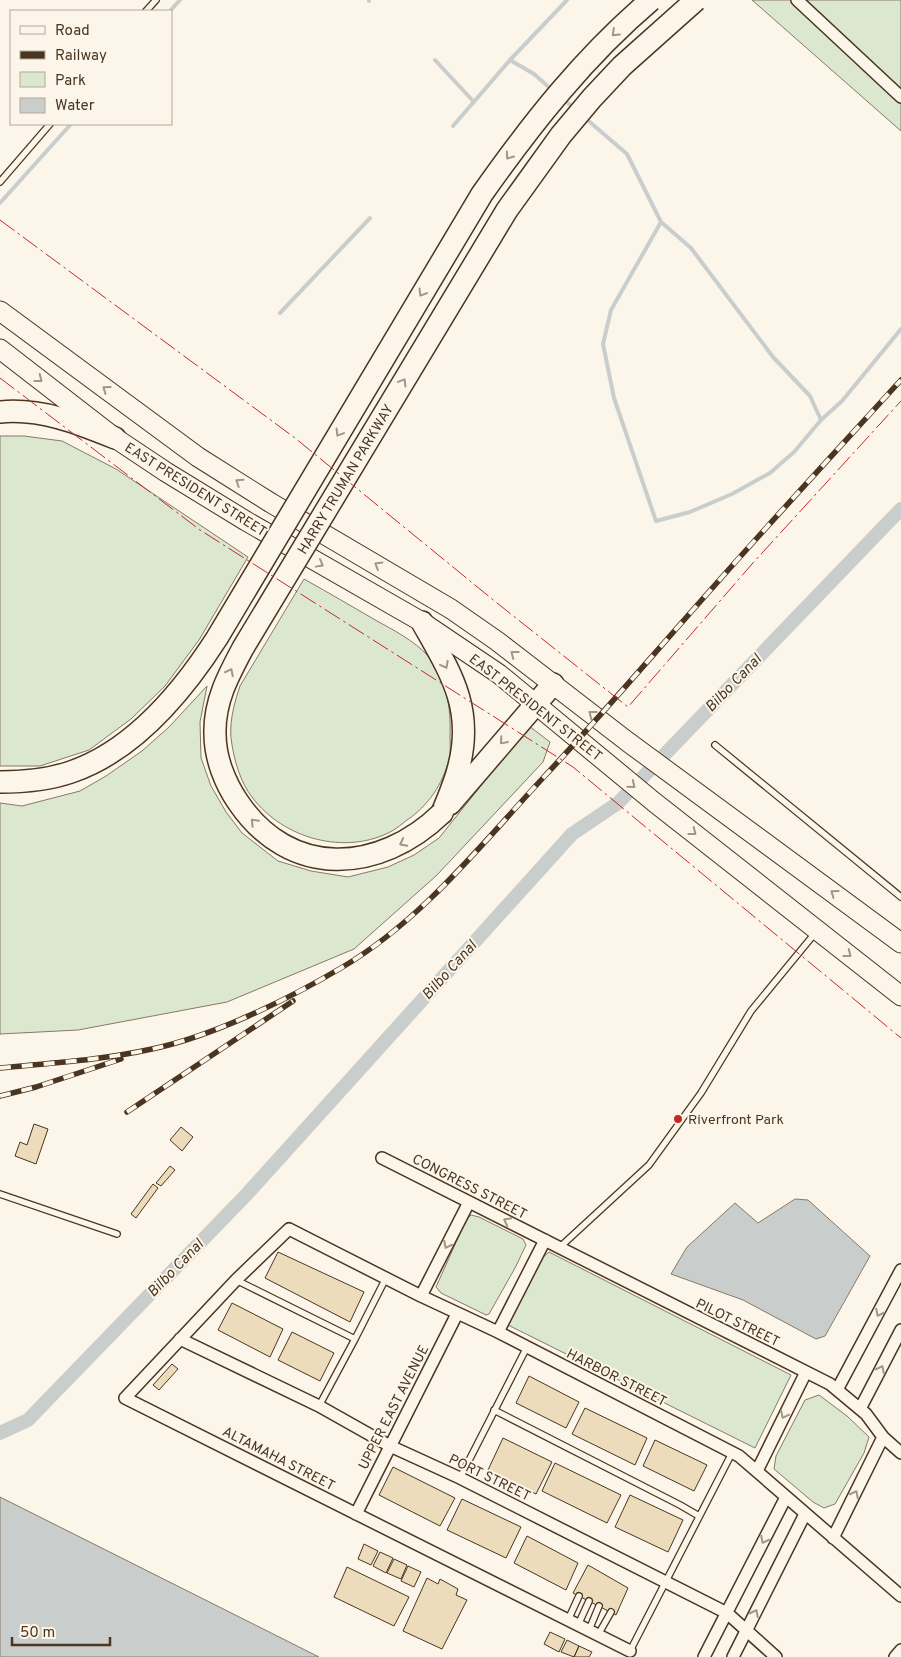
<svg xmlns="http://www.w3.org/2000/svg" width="901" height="1657" font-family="Overpass,sans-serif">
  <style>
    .green { fill: #dce7d0; stroke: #887966 }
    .water { fill: #c9cecd; stroke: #887966 }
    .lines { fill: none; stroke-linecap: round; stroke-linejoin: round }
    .stream { stroke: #c9cecd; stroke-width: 4 }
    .canal { stroke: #c9cecd; stroke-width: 14 }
    .building { fill: #ecdcbc; stroke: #4a3520 }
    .lane-casing { stroke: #4a3520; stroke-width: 8 }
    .street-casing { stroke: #4a3520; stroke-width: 14 }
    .primary-casing { stroke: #4a3520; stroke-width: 21 }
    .highway-casing { stroke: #4a3520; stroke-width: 24 }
    .lane { stroke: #fbf6e9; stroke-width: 5.5 }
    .street { stroke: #fbf6e9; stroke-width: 11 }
    .primary { stroke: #fbf6e9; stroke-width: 19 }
    .highway { stroke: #fbf6e9; stroke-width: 21 }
    .rail-casing { stroke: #4a3520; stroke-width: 5.5 }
    .rail { stroke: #fbf6e9; stroke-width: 4; stroke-dasharray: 11; stroke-linecap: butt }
    .highway-bridge-casing { stroke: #4a3520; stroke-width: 24; stroke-linecap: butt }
    .highway-bridge { stroke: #fbf6e9; stroke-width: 21 }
    .power { stroke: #c62828; stroke-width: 1; stroke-dasharray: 18 4 2.5 4; stroke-linecap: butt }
    .oneway { stroke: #a29684 }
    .poi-dot { fill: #c62828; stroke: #fbf6e9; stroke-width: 2 }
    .labels { text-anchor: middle; stroke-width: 4; stroke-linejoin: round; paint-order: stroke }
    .street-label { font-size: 14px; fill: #4a3520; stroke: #fbf6e9 }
    .poi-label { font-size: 14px; fill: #4a3520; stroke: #fbf6e9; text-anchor: start }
    .water-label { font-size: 15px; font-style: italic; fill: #4a3520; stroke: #fbf6e9 }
  </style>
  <rect width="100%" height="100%" fill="#fbf6e9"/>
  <!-- green -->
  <path class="green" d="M 752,0 L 901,0 L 901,131 Z
    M 0,436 L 24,436 L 62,441 L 116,469 L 248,557 L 199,640 L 165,686 L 131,719 L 89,750 L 40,766 L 0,766 Z
    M 304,579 C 329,593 353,607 377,621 C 392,629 416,642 427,655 C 447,678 451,707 450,736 C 450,744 451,752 449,759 C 443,784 428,806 407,820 C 402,824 397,828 392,831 C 346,856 283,839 252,797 C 241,783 235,763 232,745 C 228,725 234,704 240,686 Z
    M 207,686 L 200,722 L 201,758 L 211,786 L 226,812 L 242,833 L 278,861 L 311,871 L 348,877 L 388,867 L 414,855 L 439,838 L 529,726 L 550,742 L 543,762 L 437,875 L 354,949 L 227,1002 L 78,1030 L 0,1034 L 0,803 L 22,806 L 80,791 L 106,776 L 142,751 L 169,727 Z
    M 471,1215 L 479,1217 L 523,1239 L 526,1245 L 515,1268 L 489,1314 L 486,1315 L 441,1293 L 436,1287 L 466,1220 Z
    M 549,1252 L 791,1375 L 755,1448 L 508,1325 L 541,1259 Z
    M 819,1395 L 847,1416 L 869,1437 L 864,1453 L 835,1504 L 824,1508 L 813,1502 L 774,1469 L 776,1456 L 805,1400 Z"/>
  <!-- water -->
  <path class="water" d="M 795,1199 L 808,1200 L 870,1256 L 825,1336 L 816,1339 L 743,1300 L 671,1274 L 687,1247 L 735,1203 L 758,1223 Z
    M 0,1497 L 319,1657 L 0,1657 Z"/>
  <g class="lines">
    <!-- stream -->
    <path class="stream" d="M 369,0 L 369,1
      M 170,11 L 180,0
      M 435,60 L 474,102
      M 552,90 L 534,74 L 510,60 L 567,0
      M 563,99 L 575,109
      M 584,117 L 627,154 L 661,222
      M 453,126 L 510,60
      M 0,203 L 71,124
      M 280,313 L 370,218
      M 821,420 L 810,396 L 773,357 L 691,248 L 661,222 L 611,310 L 603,344 L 614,398 L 656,521 L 690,512 L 732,494 L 770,473 L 794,452 L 821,420 L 842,401 L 901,329"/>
    <!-- canal -->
    <path class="canal" d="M 0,1433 L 28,1420 L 247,1194 L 572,834 L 618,803 L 901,509"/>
  </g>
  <!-- building -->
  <path class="building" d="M 34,1124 L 48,1129 L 36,1164 L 15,1156 L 20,1142 L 27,1145 Z
    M 181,1127 L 193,1137 L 182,1151 L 170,1140 Z
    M 170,1166 L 175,1170 L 161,1186 L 156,1183 Z
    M 153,1184 L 158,1188 L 136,1218 L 131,1214 Z
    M 278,1252 L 364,1292 L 350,1322 L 265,1278 Z
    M 232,1303 L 283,1329 L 270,1357 L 218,1330 Z
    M 292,1332 L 334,1353 L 320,1381 L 278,1360 Z
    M 172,1364 L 178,1369 L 159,1390 L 153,1385 Z
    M 529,1376 L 579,1402 L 566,1428 L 516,1403 Z
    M 585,1408 L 647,1438 L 635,1465 L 572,1434 Z
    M 503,1438 L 552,1462 L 536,1494 L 488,1470 Z
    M 655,1440 L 707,1465 L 694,1491 L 643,1466 Z
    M 555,1463 L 621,1495 L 607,1523 L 542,1491 Z
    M 393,1467 L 455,1498 L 440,1526 L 379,1495 Z
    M 630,1495 L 683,1520 L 668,1552 L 615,1527 Z
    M 462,1499 L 521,1527 L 506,1558 L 447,1530 Z
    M 527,1536 L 578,1563 L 566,1590 L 514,1563 Z
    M 364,1544 L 378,1551 L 371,1565 L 358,1559 Z
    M 380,1552 L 393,1558 L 386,1573 L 373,1566 Z
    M 394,1559 L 407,1565 L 401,1579 L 387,1573 Z
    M 588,1565 L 628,1588 L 616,1615 L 573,1593 Z
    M 408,1566 L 421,1572 L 414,1587 L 401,1581 Z
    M 347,1567 L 409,1597 L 394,1626 L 334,1597 Z
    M 427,1578 L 438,1584 L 440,1579 L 458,1589 L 456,1595 L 467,1600 L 442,1649 L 403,1631 Z
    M 550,1632 L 565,1639 L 559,1652 L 544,1644 Z
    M 567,1640 L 579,1646 L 574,1657 L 561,1652 Z
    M 579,1646 L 592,1652 L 589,1657 L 574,1657 Z"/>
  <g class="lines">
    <defs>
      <path id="lane" d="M 146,11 L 156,0
        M 0,182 L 50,124
        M 715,745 L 901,897
        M 0,1194 L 117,1234
        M 560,1247 L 649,1165 L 701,1093 L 751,1011 L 816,932
        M 236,1280 L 355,1339
        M 319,1406 L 355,1339 L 386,1278
        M 494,1410 L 680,1505 L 699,1516
        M 460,1478 L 527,1347
        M 568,1620 L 579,1596
        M 578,1625 L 589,1601
        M 589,1630 L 599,1606
        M 598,1635 L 611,1612
        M 630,1651 L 732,1453"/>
      <path id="street" d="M 797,0 L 901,97
        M 382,1158 L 830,1384 L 866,1414 L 883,1437 L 901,1453
        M 421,1296 L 469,1202
        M 498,1332 L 545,1240
        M 180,1339 L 319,1406 L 390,1446 L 460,1478 L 727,1613 L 776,1657
        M 837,1390 L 901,1270
        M 860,1409 L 901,1330
        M 757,1471 L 806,1372
        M 356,1514 L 457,1314
        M 833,1538 L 883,1437
        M 630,1651 L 125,1398 L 236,1280 L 289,1229 L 421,1296 L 498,1332 L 739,1456 L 901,1596
        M 704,1657 L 786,1497
        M 733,1657 L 805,1514
        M 895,1657 L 901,1650"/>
      <path id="primary" d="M 0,311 L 198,457 L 271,503 L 451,609 L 497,641 L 628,742 L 901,943
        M 0,349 L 115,438 L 166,472 L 246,521 L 422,622 L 499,674 L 654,802 L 901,996"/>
      <path id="highway" d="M 0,412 C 41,408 78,423 115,438
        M 422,622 C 450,672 474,707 459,766 C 455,783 448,798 442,813
        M 450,804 L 553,684"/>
    </defs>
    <!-- lane casing -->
    <use href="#lane" class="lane-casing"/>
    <!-- street casing -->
    <use href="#street" class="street-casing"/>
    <!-- primary casing -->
    <use href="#primary" class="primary-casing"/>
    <!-- highway casing -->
    <use href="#highway" class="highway-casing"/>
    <!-- lane -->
    <use href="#lane" class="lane"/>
    <!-- street -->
    <use href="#street" class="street"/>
    <!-- primary -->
    <use href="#primary" class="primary"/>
    <!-- highway -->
    <use href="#highway" class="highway"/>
    <defs>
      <path id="rail" d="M 0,1068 C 50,1063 102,1060 152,1049 C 213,1036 287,1000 341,968 C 421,921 480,846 542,779 C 601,716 657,650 715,585 C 776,516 839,448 901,380
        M 0,1096 L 36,1087 L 121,1059
        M 127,1112 L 293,1001"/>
    </defs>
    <!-- rail casing -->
    <use href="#rail" class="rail-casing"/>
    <!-- rail -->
    <use href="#rail" class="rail"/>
    <defs>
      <path id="highway-bridge" d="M 0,782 C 24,782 48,780 71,772 C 133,751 183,691 217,638 L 482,194 C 532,123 585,56 651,0
        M 442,813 C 379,874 290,879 238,802 C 225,783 215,758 215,734 C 214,702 228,676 243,648 L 507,210 L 561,135 L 592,98 L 622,66 L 696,0"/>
    </defs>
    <!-- highway-bridge casing -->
    <use href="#highway-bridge" class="highway-bridge-casing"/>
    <!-- highway-bridge -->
    <use href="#highway-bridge" class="highway-bridge"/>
    <!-- power -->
    <path class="power" d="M 0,220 L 295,438 L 497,603 L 628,707 L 752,564 L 901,401
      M 0,378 L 200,530 L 573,767 L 901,1038"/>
  </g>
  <!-- one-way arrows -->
  <defs><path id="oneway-chevron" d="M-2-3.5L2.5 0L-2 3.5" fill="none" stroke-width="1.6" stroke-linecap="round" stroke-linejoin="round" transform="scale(1.25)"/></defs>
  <g class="oneway">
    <use href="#oneway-chevron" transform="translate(615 33) rotate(137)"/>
    <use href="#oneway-chevron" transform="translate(509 156) rotate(126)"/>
    <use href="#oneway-chevron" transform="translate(422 293) rotate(121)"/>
    <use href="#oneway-chevron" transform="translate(39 379) rotate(38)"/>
    <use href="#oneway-chevron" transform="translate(403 382) rotate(-59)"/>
    <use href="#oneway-chevron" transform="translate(106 389) rotate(-144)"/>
    <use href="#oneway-chevron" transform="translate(339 433) rotate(121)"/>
    <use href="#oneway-chevron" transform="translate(239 482) rotate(-147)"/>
    <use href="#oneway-chevron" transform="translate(320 564) rotate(29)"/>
    <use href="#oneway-chevron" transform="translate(378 565) rotate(-149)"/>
    <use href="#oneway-chevron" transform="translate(514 654) rotate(-142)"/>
    <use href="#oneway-chevron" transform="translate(445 665) rotate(62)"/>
    <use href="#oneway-chevron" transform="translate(230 672) rotate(-63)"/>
    <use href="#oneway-chevron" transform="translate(592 714) rotate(-142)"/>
    <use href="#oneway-chevron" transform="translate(503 741) rotate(131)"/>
    <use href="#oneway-chevron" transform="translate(632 785) rotate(39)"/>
    <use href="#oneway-chevron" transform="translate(254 822) rotate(-134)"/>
    <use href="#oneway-chevron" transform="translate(693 832) rotate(38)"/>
    <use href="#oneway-chevron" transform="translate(403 843) rotate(152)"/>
    <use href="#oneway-chevron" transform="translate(834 893) rotate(-144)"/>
    <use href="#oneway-chevron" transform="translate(848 954) rotate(38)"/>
    <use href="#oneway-chevron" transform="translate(507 1221) rotate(-153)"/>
    <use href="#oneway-chevron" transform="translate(447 1245) rotate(117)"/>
    <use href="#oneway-chevron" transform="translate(879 1313) rotate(117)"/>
    <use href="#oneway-chevron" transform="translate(881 1369) rotate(-63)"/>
    <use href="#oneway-chevron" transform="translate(784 1415) rotate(116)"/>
    <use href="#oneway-chevron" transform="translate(855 1494) rotate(-63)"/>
    <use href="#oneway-chevron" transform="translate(764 1540) rotate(117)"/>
    <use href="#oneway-chevron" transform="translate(755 1613) rotate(-63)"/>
  </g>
  <!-- markers -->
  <circle class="poi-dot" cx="678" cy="1119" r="5"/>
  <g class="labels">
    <!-- street labels -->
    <g class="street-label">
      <text transform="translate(345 479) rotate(-59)" y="5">HARRY TRUMAN PARKWAY</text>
      <text transform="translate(196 489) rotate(32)" y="5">EAST PRESIDENT STREET</text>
      <text transform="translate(536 707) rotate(38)" y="5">EAST PRESIDENT STREET</text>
      <text transform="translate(470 1186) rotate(27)" y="5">CONGRESS STREET</text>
      <text transform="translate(738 1322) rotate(26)" y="5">PILOT STREET</text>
      <text transform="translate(617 1377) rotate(27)" y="5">HARBOR STREET</text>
      <text transform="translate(393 1407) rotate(-63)" y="5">UPPER EAST AVENUE</text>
      <text transform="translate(279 1458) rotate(27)" y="5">ALTAMAHA STREET</text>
      <text transform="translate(490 1477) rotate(26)" y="5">PORT STREET</text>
    </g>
    <!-- poi labels -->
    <g class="poi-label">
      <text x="688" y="1124">Riverfront Park</text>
    </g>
    <!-- water labels -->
    <g class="water-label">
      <text transform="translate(733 683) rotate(-46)" y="5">Bilbo Canal</text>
      <text transform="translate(449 970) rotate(-48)" y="5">Bilbo Canal</text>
      <text transform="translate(175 1268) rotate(-46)" y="5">Bilbo Canal</text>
    </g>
  </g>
  <!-- legend -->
  <rect x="10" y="10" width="162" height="115" fill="#fbf6e9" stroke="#b4a999"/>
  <rect x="20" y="26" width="25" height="8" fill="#fbf6e9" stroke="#b4a999"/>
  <text x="55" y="35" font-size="15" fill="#4a3520">Road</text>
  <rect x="20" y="51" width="25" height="8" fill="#4a3520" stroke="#b4a999"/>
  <text x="55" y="60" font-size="15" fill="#4a3520">Railway</text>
  <rect x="20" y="72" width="25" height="15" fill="#dce7d0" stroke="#b4a999"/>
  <text x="55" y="85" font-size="15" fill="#4a3520">Park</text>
  <rect x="20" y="98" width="25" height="15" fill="#c9cecd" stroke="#b4a999"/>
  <text x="55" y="110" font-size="15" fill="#4a3520">Water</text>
  <!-- scale -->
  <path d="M12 1637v8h98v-8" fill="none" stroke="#4a3520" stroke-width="2.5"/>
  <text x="20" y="1637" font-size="15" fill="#4a3520" stroke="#fbf6e9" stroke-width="4" paint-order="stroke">50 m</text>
</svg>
